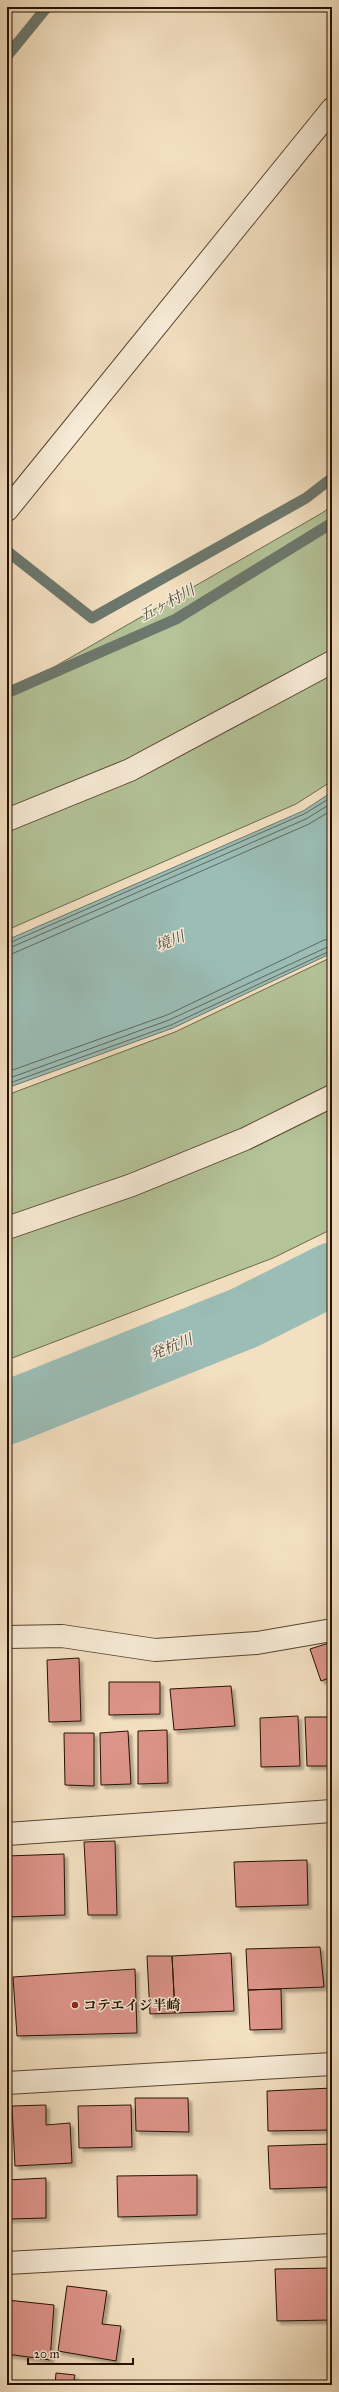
<svg xmlns="http://www.w3.org/2000/svg" width="339" height="2392" font-family="'IM FELL Great Primer','Noto Serif JP',serif">
  <style>
    .green { fill: #b4c398; stroke: #6c6a4c }
    .water { fill: #9bbdb6; stroke: #6c786e }
    .lines { fill: none; stroke-linecap: round; stroke-linejoin: round }
    .shore { stroke: #60675c; stroke-width: 1 }
    .stream { stroke: #6c786e; stroke-width: 11 }
    .river { stroke: #9bbdb6; stroke-width: 63 }
    .building { fill: #dd948a; stroke: #251101; filter: url(#shadow) }
    .minor-casing { stroke: #584531; stroke-width: 24 }
    .minor { stroke: #f7ebd7; stroke-width: 22 }
    .poi-dot { fill: #8f2418; stroke: #f7ebd7; stroke-width: 1.5 }
    .labels { text-anchor: middle; stroke-width: 3; stroke-linejoin: round; paint-order: stroke }
    .poi-label { font-size: 14px; font-weight: bold; fill: #251101; stroke: #f7ebd7; text-anchor: start }
    .water-label { font-size: 15px; font-style: italic; fill: #4e4d40; stroke: #f7ebd7 }
  </style>
  <defs>
    <filter id="shadow"><feDropShadow dx="3.5" dy="3.5" stdDeviation="1" flood-color="#0004"/></filter>
  </defs>
  <rect width="100%" height="100%" fill="#f3e0c1"/>
  <filter id="stains"><feTurbulence type="fractalNoise" baseFrequency=".005" numOctaves="4"/><feColorMatrix values="0 0 0 0 .2 0 0 0 0 .09 0 0 0 0 .02 0 0 0 .5 -.17"/></filter>
  <radialGradient id="worn" r=".72"><stop offset=".6" stop-color="#630" stop-opacity="0"/><stop offset="1" stop-color="#630" stop-opacity=".3"/></radialGradient>
  <!-- green -->
  <path class="green" d="M 332,506 L 332,781 L 296,804 L 7,930 L 7,688 L 54,667 L 322,513 Z
    M 332,957 L 332,1229 L 273,1258 L 7,1360 L 7,1095 L 175,1032 Z"/>
  <!-- water -->
  <path class="water" d="M 332,792 L 332,953 L 173,1028 L 7,1088 L 7,940 L 303,811 Z"/>
  <g class="lines">
    <!-- shore -->
    <path class="shore" d="M 7,944 L 304,814 L 332,797
      M 7,949 L 306,819 L 332,803
      M 7,955 L 14,953 L 309,824 L 332,810
      M 7,1072 L 167,1015 L 324,940 L 332,939
      M 7,1079 L 169,1020 L 332,945
      M 7,1084 L 171,1025 L 332,950"/>
    <!-- stream -->
    <path class="stream" d="M 7,56 L 47,7
      M 7,551 L 92,618 L 306,498 L 332,478
      M 7,693 L 176,619 L 332,523"/>
    <!-- river -->
    <path class="river" d="M 7,1413 L 244,1318 L 332,1274"/>
  </g>
  <!-- building -->
  <path class="building" d="M 332,1642 L 332,1677 L 321,1681 L 310,1649 Z
    M 79,1658 L 81,1721 L 49,1722 L 47,1660 Z
    M 109,1682 L 160,1682 L 160,1714 L 109,1715 Z
    M 231,1686 L 235,1726 L 174,1730 L 170,1689 Z
    M 298,1716 L 300,1766 L 261,1767 L 260,1718 Z
    M 305,1717 L 332,1717 L 332,1766 L 307,1766 Z
    M 167,1730 L 168,1783 L 138,1784 L 138,1731 Z
    M 128,1731 L 131,1784 L 101,1785 L 100,1733 Z
    M 64,1733 L 94,1733 L 94,1786 L 65,1785 Z
    M 115,1841 L 117,1915 L 88,1915 L 84,1842 Z
    M 64,1854 L 65,1915 L 7,1917 L 7,1856 Z
    M 307,1860 L 308,1905 L 236,1907 L 234,1862 Z
    M 320,1947 L 324,1987 L 248,1990 L 246,1949 Z
    M 231,1953 L 234,2011 L 175,2013 L 172,1956 Z
    M 147,1956 L 172,1956 L 175,2013 L 150,2014 Z
    M 135,1969 L 137,2033 L 17,2036 L 13,1977 Z
    M 281,1989 L 282,2029 L 250,2030 L 248,1990 Z
    M 332,2088 L 332,2130 L 268,2131 L 267,2091 Z
    M 135,2098 L 188,2098 L 189,2132 L 136,2131 Z
    M 46,2105 L 46,2125 L 70,2123 L 72,2163 L 15,2166 L 12,2106 Z
    M 131,2105 L 132,2147 L 79,2148 L 78,2106 Z
    M 332,2144 L 332,2187 L 270,2189 L 268,2146 Z
    M 197,2175 L 197,2215 L 118,2217 L 117,2176 Z
    M 46,2178 L 46,2218 L 8,2219 L 7,2180 Z
    M 332,2268 L 332,2320 L 277,2321 L 275,2269 Z
    M 67,2286 L 107,2291 L 102,2324 L 121,2326 L 116,2361 L 58,2351 Z
    M 7,2300 L 54,2305 L 50,2360 L 7,2354 Z
    M 56,2373 L 75,2375 L 73,2385 L 55,2385 Z"/>
  <g class="lines">
    <defs>
      <path id="minor" d="M 7,510 L 332,109
        M 7,820 L 130,770 L 332,662
        M 7,1228 L 132,1185 L 245,1139 L 332,1096
        M 7,1637 L 62,1636 L 155,1650 L 257,1643 L 332,1630
        M 7,1834 L 332,1811
        M 7,2083 L 332,2064
        M 7,2263 L 332,2245"/>
    </defs>
    <!-- minor casing -->
    <use href="#minor" class="minor-casing"/>
    <!-- minor -->
    <use href="#minor" class="minor"/>
  </g>
  <!-- markers -->
  <circle class="poi-dot" cx="75" cy="2005" r="4"/>
  <g class="labels">
    <!-- poi labels -->
    <g class="poi-label">
      <text x="83" y="2010">コテエイジ半崎</text>
    </g>
    <!-- water labels -->
    <g class="water-label">
      <text transform="translate(167 603) rotate(-28)" y="5">五ヶ村川</text>
      <text transform="translate(170 941) rotate(-22)" y="5">境川</text>
      <text transform="translate(171 1347) rotate(-22)" y="5">発杭川</text>
    </g>
  </g>
  <!-- margin -->
  <rect width="339" height="2392" fill="none" stroke="#f3e0c1" stroke-width="24"/>
  <rect x="8" y="8" width="323" height="2376" fill="none" stroke="#251101" stroke-width="2"/>
  <rect x="12" y="12" width="315" height="2368" fill="none" stroke="#251101"/>
  <!-- scale -->
  <path d="M28 2358v6h105v-6" fill="none" stroke="#251101" stroke-width="2"/>
  <text x="34" y="2358" font-size="12" fill="#251101" stroke="#f7ebd7" stroke-width="3" paint-order="stroke">20 m</text>
  <rect width="100%" height="100%" filter="url(#stains)"/>
  <rect width="100%" height="100%" fill="url(#worn)"/>
</svg>
